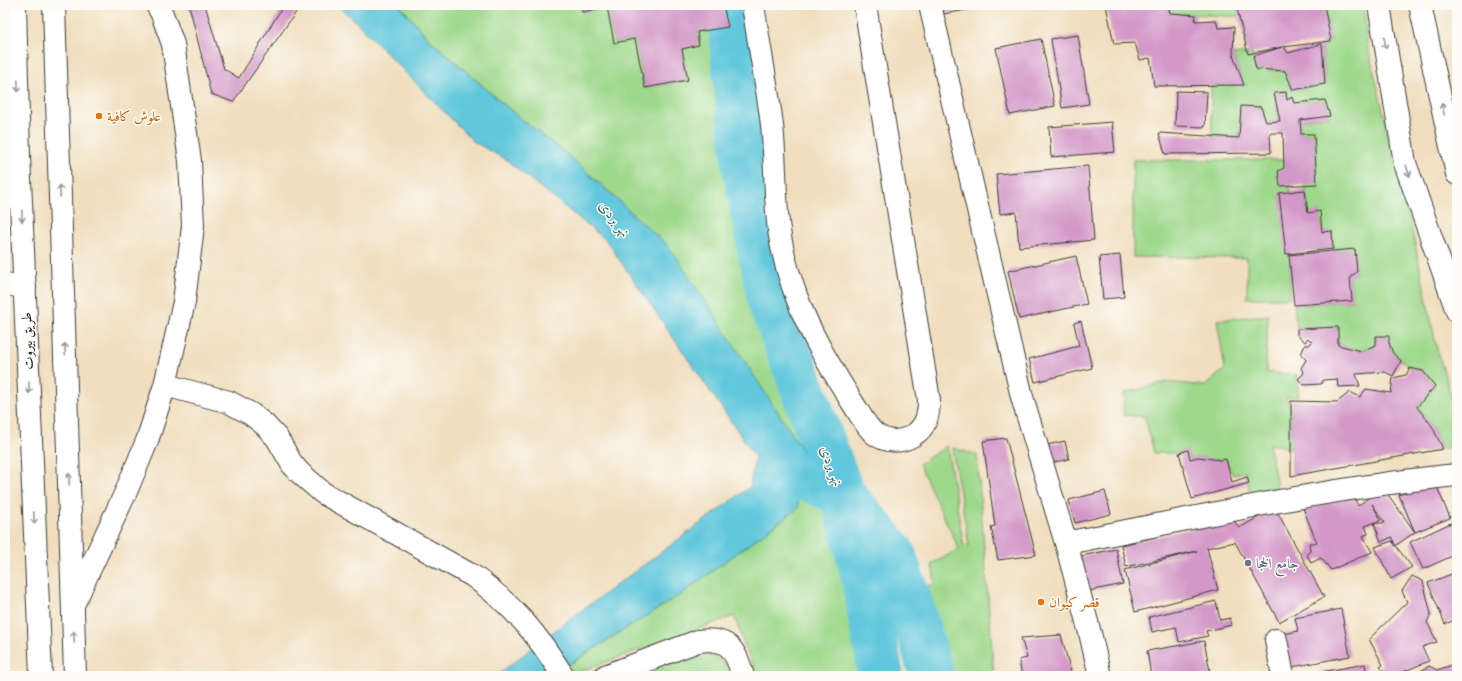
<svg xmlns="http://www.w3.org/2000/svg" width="1462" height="681" font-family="'IM FELL Great Primer',Amiri,serif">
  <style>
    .green { fill: #9ed88b; stroke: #5d7a54 }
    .water { fill: #60c7dc; stroke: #3e727c }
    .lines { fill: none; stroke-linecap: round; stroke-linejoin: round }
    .river { stroke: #60c7dc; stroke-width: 45 }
    .building { fill: #d398c8 }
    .minor-casing { stroke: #3c3934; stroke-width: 24 }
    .major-casing { stroke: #3c3934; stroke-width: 24 }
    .minor { stroke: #fff; stroke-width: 22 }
    .major { stroke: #fff; stroke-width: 22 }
    .oneway { stroke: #999 }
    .food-dot { fill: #e8710a; stroke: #fdfcf7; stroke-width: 1.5 }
    .worship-dot { fill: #6b7280; stroke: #fdfcf7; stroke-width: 1.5 }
    .labels { text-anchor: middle; stroke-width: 3; stroke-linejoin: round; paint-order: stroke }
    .food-label { font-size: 14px; fill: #c56008; stroke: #fdfcf7; text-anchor: start }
    .street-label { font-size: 14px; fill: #1c1c1c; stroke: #fdfcf7 }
    .worship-label { font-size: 14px; fill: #5b616d; stroke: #fdfcf7; text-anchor: start }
    .water-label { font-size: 15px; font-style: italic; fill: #376069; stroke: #fdfcf7 }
  </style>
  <rect width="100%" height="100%" fill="#fdfcf7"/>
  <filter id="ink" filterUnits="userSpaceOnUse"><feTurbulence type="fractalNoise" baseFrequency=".025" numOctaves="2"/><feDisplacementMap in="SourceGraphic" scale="8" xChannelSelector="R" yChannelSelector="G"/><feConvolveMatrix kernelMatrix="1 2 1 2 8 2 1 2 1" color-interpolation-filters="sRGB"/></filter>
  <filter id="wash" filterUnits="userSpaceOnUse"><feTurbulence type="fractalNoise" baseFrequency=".012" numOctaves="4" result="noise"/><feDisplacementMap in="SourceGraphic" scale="16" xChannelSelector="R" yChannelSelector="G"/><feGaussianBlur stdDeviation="0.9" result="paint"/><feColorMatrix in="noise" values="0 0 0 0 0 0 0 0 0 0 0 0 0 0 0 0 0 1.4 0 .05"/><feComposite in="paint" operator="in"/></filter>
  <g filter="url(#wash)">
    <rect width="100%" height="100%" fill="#f0debe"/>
    <!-- green -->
    <path class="green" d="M 400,5 L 581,5 L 583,12 L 607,7 L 614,43 L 635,39 L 645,88 L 688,80 L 682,49 L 699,45 L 697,32 L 728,27 L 733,151 L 754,307 L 815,447 L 865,641 L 870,676 L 756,676 L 734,616 L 567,676 L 562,669 L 680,595 L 798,508 L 671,249 L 577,163 L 509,109 L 429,39 Z
      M 1168,5 L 1246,5 L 1246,17 L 1170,13 Z
      M 1324,5 L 1363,5 L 1368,48 L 1411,225 L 1437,349 L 1457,416 L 1457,445 L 1443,449 L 1432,426 L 1417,407 L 1435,386 L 1423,371 L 1410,368 L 1393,353 L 1389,343 L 1388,336 L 1376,336 L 1376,345 L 1361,351 L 1338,345 L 1337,327 L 1297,329 L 1294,305 L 1352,301 L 1350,277 L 1357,272 L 1334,251 L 1332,232 L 1322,232 L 1320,212 L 1308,213 L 1305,184 L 1317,183 L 1314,134 L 1301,134 L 1300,120 L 1330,116 L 1325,100 L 1294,103 L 1287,100 L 1286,92 L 1274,93 L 1280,121 L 1266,122 L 1261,107 L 1241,106 L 1239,138 L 1212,136 L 1211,85 L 1244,85 L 1233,55 L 1252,53 L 1256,69 L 1285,71 L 1293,90 L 1325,84 L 1322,44 L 1331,41 Z
      M 1133,160 L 1290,160 L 1290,298 L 1247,298 L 1247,258 L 1133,257 Z
      M 1268,315 L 1266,372 L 1297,375 L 1299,396 L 1286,397 L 1291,409 L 1291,448 L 1269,444 L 1277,487 L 1250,492 L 1245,471 L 1233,475 L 1226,459 C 1213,462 1204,455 1190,459 L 1187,450 L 1179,453 L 1154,453 L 1145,417 L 1123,415 L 1124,393 L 1167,382 L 1205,386 L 1225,369 L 1217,320 Z
      M 947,446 L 964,547 L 969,545 L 952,448 L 977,455 L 994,676 L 939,676 C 931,651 916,615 921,589 L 935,583 L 932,564 L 959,549 L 919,464 Z
      M 700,649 L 735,670 L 737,676 L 622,676 Z"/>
    <!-- water -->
    <path class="water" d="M 337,5 L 399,5 L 429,39 L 509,109 L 577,163 L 671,249 L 802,449 L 798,508 L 680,595 L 550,676 L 496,676 L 558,628 L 750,487 L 755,456 L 606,240 L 505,159 L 474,142 L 356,22 Z"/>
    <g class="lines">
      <!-- river -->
      <path class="river" d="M 728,5 L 745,171 L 770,301 L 842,493 L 863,574 L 881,676
        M 782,469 L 842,493 L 893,553 L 912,608 L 932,676"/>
    </g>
    <g id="blocks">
      <!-- building -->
      <path class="building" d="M 189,5 L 205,5 L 224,69 L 239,78 L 283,6 L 282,5 L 301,5 L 233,102 L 211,94 Z
        M 581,5 L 723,5 L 728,27 L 697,32 L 699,45 L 682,49 L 688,80 L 645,88 L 635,39 L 614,43 L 607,7 L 582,12 Z
        M 942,5 L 990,5 L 991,6 L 943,14 Z
        M 1106,5 L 1168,5 L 1170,13 L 1196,15 L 1195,21 L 1216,20 L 1218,28 L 1234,27 L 1233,55 L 1244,85 L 1154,86 L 1150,58 L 1140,60 L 1135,43 L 1114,44 Z
        M 1236,5 L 1324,5 L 1331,41 L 1284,47 L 1288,53 L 1322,44 L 1325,84 L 1293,90 L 1285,71 L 1256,69 L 1253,56 L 1282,47 L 1248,54 Z
        M 1078,35 L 1089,104 L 1062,108 L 1051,39 Z
        M 1041,39 L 1055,106 L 1010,115 L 996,48 Z
        M 1176,91 L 1207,92 L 1205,127 L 1175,126 Z
        M 1286,92 L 1287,100 L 1292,97 L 1294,103 L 1325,100 L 1330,116 L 1300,120 L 1301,134 L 1314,134 L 1317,184 L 1280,186 L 1278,171 L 1284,168 L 1283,133 L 1270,133 L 1271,153 L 1165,154 L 1159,133 L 1239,138 L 1241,106 L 1261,107 L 1266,122 L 1280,121 L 1274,93 Z
        M 1112,122 L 1115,152 L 1051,157 L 1049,127 Z
        M 1088,166 L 1094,240 L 1019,247 L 1016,212 L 1000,214 L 996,174 Z
        M 1305,190 L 1308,213 L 1320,211 L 1322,232 L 1332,231 L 1333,249 L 1286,254 L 1279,193 Z
        M 1355,249 L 1357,272 L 1350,277 L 1352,301 L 1294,305 L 1289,255 Z
        M 1120,255 L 1124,297 L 1103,299 L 1099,257 Z
        M 1076,256 L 1087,304 L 1019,319 L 1008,271 Z
        M 1081,321 L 1092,368 L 1035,382 L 1029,359 L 1079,346 L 1074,323 Z
        M 1338,327 L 1338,345 L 1361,351 L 1376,345 L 1376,336 L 1389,336 L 1389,343 L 1393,353 L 1401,361 L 1393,376 L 1385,372 L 1356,374 L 1360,386 L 1338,387 L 1337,379 L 1323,380 L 1321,384 L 1304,385 L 1298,379 L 1304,373 L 1301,368 L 1306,360 L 1301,354 L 1305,345 L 1309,345 L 1312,342 L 1308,338 L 1305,342 L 1297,335 L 1297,329 Z
        M 1410,368 L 1423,371 L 1435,386 L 1417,407 L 1432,426 L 1443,449 L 1291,476 L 1291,401 L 1337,402 L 1350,392 L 1360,397 L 1366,389 L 1391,393 L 1393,378 L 1406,375 Z
        M 1006,438 L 1036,555 L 998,560 L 991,527 L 995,526 L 983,441 Z
        M 1065,441 L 1069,459 L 1051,463 L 1047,445 Z
        M 1188,450 L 1190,459 L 1198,457 L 1220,460 L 1226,459 L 1232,482 L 1247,477 L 1249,483 L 1192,499 L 1179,453 Z
        M 1434,480 L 1450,518 L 1415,532 L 1399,495 Z
        M 1105,491 L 1111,514 L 1075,523 L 1069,500 Z
        M 1386,492 L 1415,532 L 1395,546 L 1392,537 L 1381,542 L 1374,523 L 1385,523 L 1372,504 L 1381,520 L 1365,526 L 1368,534 L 1363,536 L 1372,552 L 1331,570 L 1321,558 L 1311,563 L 1307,554 L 1310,551 L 1309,543 L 1317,543 L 1303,508 L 1354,497 L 1358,506 L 1368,498 Z
        M 1275,508 L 1324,597 L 1279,622 L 1235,542 L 1207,548 L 1218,590 L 1135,612 L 1125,570 L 1197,551 L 1126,567 L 1121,545 L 1233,519 L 1239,528 Z
        M 1453,522 L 1457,525 L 1457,554 L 1423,569 L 1410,542 Z
        M 1392,541 L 1412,567 L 1391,579 L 1375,547 Z
        M 1116,549 L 1123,584 L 1084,592 L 1076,557 Z
        M 1457,572 L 1457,619 L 1445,624 L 1428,583 Z
        M 1412,576 L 1423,581 L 1431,614 L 1427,622 L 1437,642 L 1422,647 L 1429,661 L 1393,676 L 1389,676 L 1380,667 L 1383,665 L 1369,639 L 1407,602 L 1402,591 Z
        M 1216,601 L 1220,620 L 1230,618 L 1232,625 L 1206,631 L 1208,636 L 1179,642 L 1176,627 L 1152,632 L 1149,617 Z
        M 1341,609 L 1350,656 L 1287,668 L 1280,635 L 1298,631 L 1295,618 Z
        M 1061,635 L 1072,676 L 1022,676 L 1019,660 L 1027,658 L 1021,638 Z
        M 1204,641 L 1211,676 L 1151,676 L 1147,651 Z
        M 1365,664 L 1367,676 L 1305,676 L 1305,675 Z
        M 1455,664 L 1457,668 L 1457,676 L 1413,676 L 1429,666 L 1437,670 Z"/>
    </g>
  </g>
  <g filter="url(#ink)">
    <use href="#blocks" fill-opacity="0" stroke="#3c3934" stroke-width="1"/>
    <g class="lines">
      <defs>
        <path id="minor" d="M 753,5 C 759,45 767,85 772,125 C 775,154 775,183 777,212 C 779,241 787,271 797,298 C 811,336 832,370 854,405 C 860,414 866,427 875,434 C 886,442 900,443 912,436 C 926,428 929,415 929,400 L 865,5
          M 930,5 L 1022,397 L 1066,543 L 1091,637 L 1100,676
          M 5,284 L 25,287
          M 165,385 L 229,402 L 251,414 L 265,425 L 277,438 L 292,464 L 300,473 L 323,493 L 473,576 C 513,605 538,635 563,676
          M 1066,543 C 1196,518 1325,488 1457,475
          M 73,605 L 125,494 L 147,441 L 165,385 L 184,302 L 193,226 L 190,161 L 173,44 L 162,14 L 157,5
          M 1276,640 L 1283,676
          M 605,676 L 698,641 C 729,637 735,649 743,676"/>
        <path id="major" d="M 15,5 L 19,155 L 41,676
          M 54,5 L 75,676
          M 1379,5 L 1405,163 L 1457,311
          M 1420,5 L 1457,174"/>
      </defs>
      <!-- minor casing -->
      <use href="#minor" class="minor-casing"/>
      <!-- major casing -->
      <use href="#major" class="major-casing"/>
      <!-- minor -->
      <use href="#minor" class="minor"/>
      <!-- major -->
      <use href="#major" class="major"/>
    </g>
    <!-- one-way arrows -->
    <defs><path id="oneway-shaft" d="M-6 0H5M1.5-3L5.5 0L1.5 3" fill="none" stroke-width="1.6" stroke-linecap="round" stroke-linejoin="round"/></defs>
    <g class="oneway">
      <use href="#oneway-shaft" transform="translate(1385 43) rotate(81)"/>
      <use href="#oneway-shaft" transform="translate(18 86) rotate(88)"/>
      <use href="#oneway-shaft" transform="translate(1443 109) rotate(-102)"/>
      <use href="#oneway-shaft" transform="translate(1408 171) rotate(71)"/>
      <use href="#oneway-shaft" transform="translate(60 191) rotate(-92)"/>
      <use href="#oneway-shaft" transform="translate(22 216) rotate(88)"/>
      <use href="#oneway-shaft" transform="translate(65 349) rotate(-92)"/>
      <use href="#oneway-shaft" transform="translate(29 388) rotate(88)"/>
      <use href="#oneway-shaft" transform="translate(69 479) rotate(-92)"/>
      <use href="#oneway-shaft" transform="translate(34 518) rotate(88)"/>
      <use href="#oneway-shaft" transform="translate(74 637) rotate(-92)"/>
    </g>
  </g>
  <!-- markers -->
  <g class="food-dot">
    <circle cx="99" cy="116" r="4"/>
    <circle cx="1041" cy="602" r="4"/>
  </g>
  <circle class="worship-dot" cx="1248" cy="563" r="4"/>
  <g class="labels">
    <!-- food labels -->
    <g class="food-label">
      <text x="107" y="121">علوش كافية</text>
      <text x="1049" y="607">قصر كيوان</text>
    </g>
    <!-- street labels -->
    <g class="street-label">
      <text transform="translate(27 341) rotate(-92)" y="5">طريق بيروت</text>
    </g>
    <!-- worship labels -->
    <g class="worship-label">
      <text x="1256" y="568">جامع الخجا</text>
    </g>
    <!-- water labels -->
    <g class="water-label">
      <text transform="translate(615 219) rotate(53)" y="5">نهر بردى</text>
      <text transform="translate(832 466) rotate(70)" y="5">نهر بردى</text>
    </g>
  </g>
  <!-- margin -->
  <rect width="1462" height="681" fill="none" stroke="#fdfcf7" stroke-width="20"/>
</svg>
